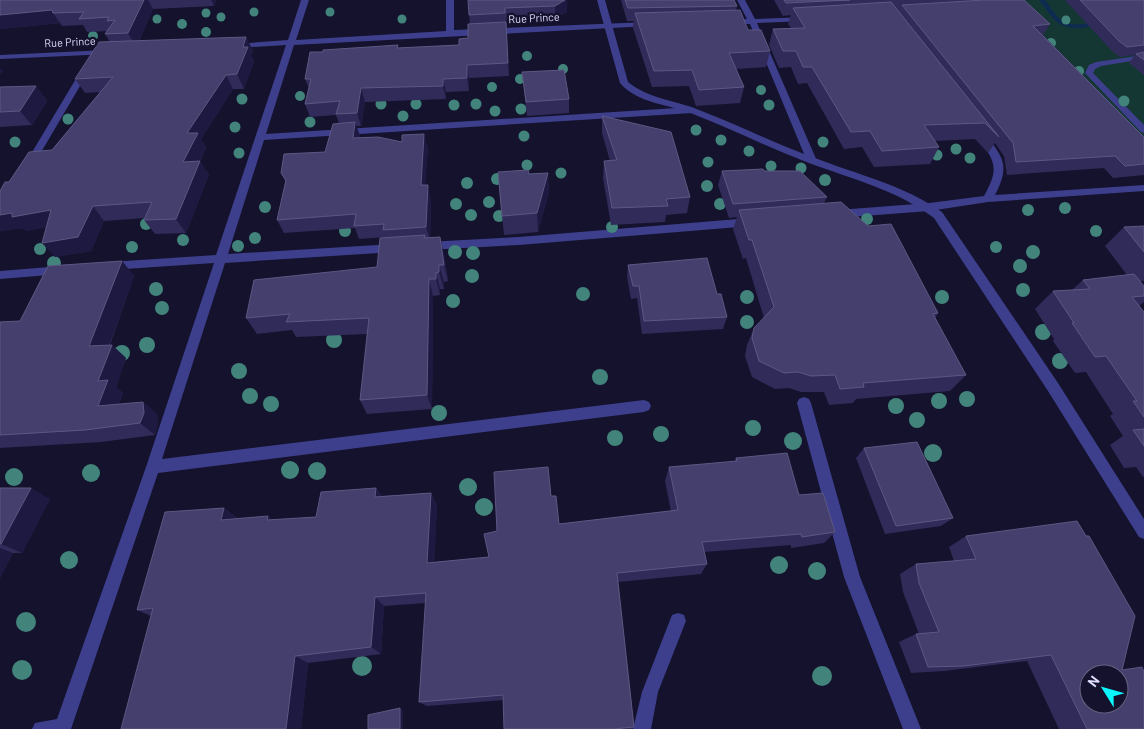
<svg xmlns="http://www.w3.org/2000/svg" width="1144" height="729" font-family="Barlow,sans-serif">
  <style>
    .green { fill: #153734 }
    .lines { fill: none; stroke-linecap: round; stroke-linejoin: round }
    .stream { fill: #0d2a51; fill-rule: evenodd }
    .service { fill: #3d3f8c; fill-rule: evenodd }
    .minor { fill: #3d3f8c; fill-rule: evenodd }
    .tertiary { fill: #3d3f8c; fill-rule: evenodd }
    .tree { fill: #42847b }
    .wall { fill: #312b5a }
    .shaded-wall { fill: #1e1941 }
    .building { fill: #443f6c; stroke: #5c5883; fill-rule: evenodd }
    .labels { text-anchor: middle; stroke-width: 5; stroke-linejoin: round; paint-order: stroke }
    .far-street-label { font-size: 11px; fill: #dfdeff; stroke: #14122d }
  </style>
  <rect width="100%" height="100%" fill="#14122d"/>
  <!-- green -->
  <path class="green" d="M 968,0 L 1144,0 L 1144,140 Z"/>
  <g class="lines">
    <!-- stream -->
    <path class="stream" d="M 1039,0 L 1045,0 C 1050,6 1054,14 1060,19 C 1071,28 1088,24 1100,20 L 1103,22 C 1091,29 1069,31 1057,22 C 1050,16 1045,7 1039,0 Z"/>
    <!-- service -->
    <path class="service" d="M 678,613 L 684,615 L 686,621 L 658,692 L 651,729 L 633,729 L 642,692 L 672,615 Z"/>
    <!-- minor -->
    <path class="minor" d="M 301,0 L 309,0 L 296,40 L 446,31 L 446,0 L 454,0 L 454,30 L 649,22 L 653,24 L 649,26 L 294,45 L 266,134 L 692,107 L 697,110 L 692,113 L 264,140 L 228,254 L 394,244 L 399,248 L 394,252 L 225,263 L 162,459 L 644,400 L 649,402 L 651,406 L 649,410 L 644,412 L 158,473 L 71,729 L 32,729 L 35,723 L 57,719 L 146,467 L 214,263 L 110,270 L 104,266 L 110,262 L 216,255 L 286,45 L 235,48 L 231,46 L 235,44 L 288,40 Z
      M 737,0 L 745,0 L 755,19 L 807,17 L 811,19 L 807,21 L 757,23 L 817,161 L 815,163 L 809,163 L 807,161 L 750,24 L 729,24 L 725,22 L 729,20 L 747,19 Z
      M 107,50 L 110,50 L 110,54 L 0,59 L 0,55 Z
      M 1144,55 L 1144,59 L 1101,66 L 1095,69 L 1093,73 L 1144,125 L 1144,133 L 1141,132 L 1085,73 L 1089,65 L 1096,62 Z
      M 83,67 L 90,69 L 33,166 L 27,166 L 25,164 Z
      M 982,133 L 985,134 C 1004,158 1010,166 995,195 L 1144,185 L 1144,191 L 988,202 L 929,211 L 838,218 L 833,214 L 838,210 L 929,203 L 984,196 C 1000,167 995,162 977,136 Z
      M 751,218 L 756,222 L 751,226 L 519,245 L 427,250 L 422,246 L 427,242 L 519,237 Z
      M 62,266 L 68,270 L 62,274 L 0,279 L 0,271 Z
      M 804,397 L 809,399 L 811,403 L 860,577 L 921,729 L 903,729 L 844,577 L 797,403 L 799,399 Z"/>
    <!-- tertiary -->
    <path class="tertiary" d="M 597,0 L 605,0 L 628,82 C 649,99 675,100 699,110 C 738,125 776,144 815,158 C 858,175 904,185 942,212 L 1058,383 L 1144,519 L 1144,539 L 1139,537 L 1048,391 L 934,218 C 897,190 852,179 809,163 C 769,148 732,129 693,114 C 669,104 638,104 620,83 Z"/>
  </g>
  <!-- trees -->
  <g class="tree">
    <circle cx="254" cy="12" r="4.5"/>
    <circle cx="330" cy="12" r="4.5"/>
    <circle cx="206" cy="13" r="4.5"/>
    <circle cx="221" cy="17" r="4.5"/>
    <circle cx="157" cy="19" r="4.5"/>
    <circle cx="402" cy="19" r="4.5"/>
    <circle cx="1066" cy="20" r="4.5"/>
    <circle cx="182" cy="24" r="5"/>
    <circle cx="206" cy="32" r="5"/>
    <circle cx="93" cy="36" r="5"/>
    <circle cx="1051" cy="43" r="5"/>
    <circle cx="527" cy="56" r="5"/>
    <circle cx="563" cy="69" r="5"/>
    <circle cx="1079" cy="71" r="5"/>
    <circle cx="520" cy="79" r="5"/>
    <circle cx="492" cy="87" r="5"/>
    <circle cx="761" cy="90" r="5"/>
    <circle cx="300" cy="96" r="5"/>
    <circle cx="242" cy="99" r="5.5"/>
    <circle cx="1124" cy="101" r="5.5"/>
    <circle cx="381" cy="104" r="5.5"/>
    <circle cx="416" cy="104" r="5.5"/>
    <circle cx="476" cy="104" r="5.5"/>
    <circle cx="454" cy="105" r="5.5"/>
    <circle cx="769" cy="105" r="5.5"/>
    <circle cx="521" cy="109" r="5.5"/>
    <circle cx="495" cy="111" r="5.5"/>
    <circle cx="403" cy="116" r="5.5"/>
    <circle cx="68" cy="119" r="5.5"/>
    <circle cx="310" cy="122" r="5.5"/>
    <circle cx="235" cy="127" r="5.5"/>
    <circle cx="696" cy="130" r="5.5"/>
    <circle cx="524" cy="136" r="5.5"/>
    <circle cx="721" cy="140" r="5.5"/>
    <circle cx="15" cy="142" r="5.5"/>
    <circle cx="823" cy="142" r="5.5"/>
    <circle cx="956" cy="149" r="5.5"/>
    <circle cx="749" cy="151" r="5.5"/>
    <circle cx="239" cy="153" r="5.5"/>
    <circle cx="937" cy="155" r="5.5"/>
    <circle cx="970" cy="158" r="5.5"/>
    <circle cx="708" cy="162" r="5.5"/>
    <circle cx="527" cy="165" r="5.5"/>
    <circle cx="771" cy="166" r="5.5"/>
    <circle cx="801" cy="168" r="5.5"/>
    <circle cx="561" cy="173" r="5.5"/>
    <circle cx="497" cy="179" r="6"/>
    <circle cx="825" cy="180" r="6"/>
    <circle cx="467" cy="183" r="6"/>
    <circle cx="707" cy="186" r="6"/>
    <circle cx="489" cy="202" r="6"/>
    <circle cx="456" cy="204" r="6"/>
    <circle cx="720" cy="204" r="6"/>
    <circle cx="265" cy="207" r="6"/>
    <circle cx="1065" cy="208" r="6"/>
    <circle cx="1028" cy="210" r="6"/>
    <circle cx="471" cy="215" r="6"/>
    <circle cx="499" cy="216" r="6"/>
    <circle cx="867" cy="219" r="6"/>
    <circle cx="146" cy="224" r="6"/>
    <circle cx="612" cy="227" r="6"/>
    <circle cx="345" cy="231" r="6"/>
    <circle cx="1096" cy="231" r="6"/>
    <circle cx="255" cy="238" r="6"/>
    <circle cx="183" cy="240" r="6"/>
    <circle cx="238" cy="246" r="6"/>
    <circle cx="132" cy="247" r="6"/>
    <circle cx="996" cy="247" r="6"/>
    <circle cx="40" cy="249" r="6"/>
    <circle cx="455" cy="252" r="7"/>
    <circle cx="1033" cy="252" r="7"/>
    <circle cx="473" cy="253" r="7"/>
    <circle cx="54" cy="263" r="7"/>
    <circle cx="1020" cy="266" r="7"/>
    <circle cx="472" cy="276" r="7"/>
    <circle cx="156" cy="289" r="7"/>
    <circle cx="1023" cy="290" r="7"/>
    <circle cx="583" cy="294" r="7"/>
    <circle cx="747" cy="297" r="7"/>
    <circle cx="942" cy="297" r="7"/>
    <circle cx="453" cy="301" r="7"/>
    <circle cx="162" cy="308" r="7"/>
    <circle cx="747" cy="322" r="7"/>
    <circle cx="1043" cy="332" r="8"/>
    <circle cx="334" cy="340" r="8"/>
    <circle cx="147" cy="345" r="8"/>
    <circle cx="122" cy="353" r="8"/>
    <circle cx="1060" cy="361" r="8"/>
    <circle cx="239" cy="371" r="8"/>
    <circle cx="600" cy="377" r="8"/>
    <circle cx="250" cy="396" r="8"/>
    <circle cx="967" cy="399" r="8"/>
    <circle cx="939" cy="401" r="8"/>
    <circle cx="271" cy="404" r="8"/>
    <circle cx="896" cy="406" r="8"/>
    <circle cx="439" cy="413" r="8"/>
    <circle cx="917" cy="420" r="8"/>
    <circle cx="753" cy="428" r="8"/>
    <circle cx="661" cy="434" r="8"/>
    <circle cx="615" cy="438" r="8"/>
    <circle cx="793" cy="441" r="9"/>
    <circle cx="933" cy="453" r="9"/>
    <circle cx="290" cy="470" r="9"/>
    <circle cx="317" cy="471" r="9"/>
    <circle cx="91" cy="473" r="9"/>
    <circle cx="14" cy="477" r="9"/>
    <circle cx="468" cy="487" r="9"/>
    <circle cx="484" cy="507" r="9"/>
    <circle cx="69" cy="560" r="9"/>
    <circle cx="779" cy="565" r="9"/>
    <circle cx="817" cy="571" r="9"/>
    <circle cx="26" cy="622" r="10"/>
    <circle cx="362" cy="666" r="10"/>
    <circle cx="22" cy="670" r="10"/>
    <circle cx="822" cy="676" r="10"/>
  </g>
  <!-- wall -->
  <path class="wall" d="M 0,0 L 216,0 L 214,6 L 153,9 L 139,41 L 246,37 L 253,51 L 251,55 L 254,61 L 244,89 L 233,89 L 201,139 L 206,148 L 200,161 L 209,175 L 186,233 L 155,234 L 144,220 L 145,218 L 104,221 L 91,251 L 55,257 L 46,227 L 26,231 L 23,228 L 0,231 L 0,191 L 9,182 L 52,150 L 100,92 L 85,93 L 75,79 L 110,42 L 105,34 L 108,31 L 87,32 L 83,25 L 62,26 L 60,23 L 0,29 Z
    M 464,0 L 567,0 L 567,12 L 555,18 L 506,20 L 509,76 L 469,78 L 469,91 L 446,92 L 446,99 L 365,102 L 361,126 L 356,126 L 360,136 L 359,138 L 428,147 L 425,185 L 431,199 L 430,238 L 444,254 L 448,281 L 444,282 L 444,289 L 440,289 L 440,295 L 433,296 L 432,409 L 367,414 L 360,400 L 367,334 L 296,337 L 292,330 L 257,334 L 246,318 L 377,267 L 386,237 L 359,239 L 355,228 L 284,233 L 277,220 L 286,183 L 281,173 L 325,152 L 339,123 L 336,115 L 310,117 L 305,104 L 309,88 L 305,79 L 399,48 L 459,45 L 468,38 L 470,24 L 468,0 Z
    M 621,0 L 734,0 L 737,6 L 736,11 L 748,30 L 770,51 L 766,67 L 736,69 L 744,87 L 740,103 L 696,106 L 689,86 L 652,87 L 633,28 L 634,21 L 627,21 Z
    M 774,0 L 1024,0 L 1050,24 L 1043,35 L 1144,137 L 1144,175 L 1113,178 L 1104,168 L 1007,175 L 1004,156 L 995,143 L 988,153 L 975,139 L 934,141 L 939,147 L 930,164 L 874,167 L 862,147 L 844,149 L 807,83 L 798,84 L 791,67 L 779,68 L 769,45 L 773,29 L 791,28 L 788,24 L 791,15 L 783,16 Z
    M 1065,0 L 1144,0 L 1144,75 L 1129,63 L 1135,55 L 1120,57 L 1112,51 Z
    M 522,72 L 569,99 L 569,113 L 527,116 Z
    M 36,86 L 47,101 L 32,125 L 0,127 L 0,87 Z
    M 602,116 L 690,197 L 687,213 L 666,215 L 665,222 L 611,225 L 603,178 L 604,161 L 610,161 L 602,133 Z
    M 722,171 L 764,171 L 827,197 L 824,203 L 938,313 L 935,318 L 966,375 L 950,391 L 856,399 L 853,403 L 829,405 L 824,392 L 801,392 L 789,388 L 775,389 L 752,377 L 745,356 L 747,345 L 754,328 L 764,318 L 746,258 L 743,259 L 733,229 L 737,217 L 729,218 L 718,185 Z
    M 548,173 L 549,192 L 538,232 L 504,235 L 502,216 L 529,174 Z
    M 1144,226 L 1144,281 L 1140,281 L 1144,286 L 1144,302 L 1139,306 L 1144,312 L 1144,477 L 1143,477 L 1136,467 L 1124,468 L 1110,445 L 1123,436 L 1110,416 L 1113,414 L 1086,372 L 1075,373 L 1053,341 L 1054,339 L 1035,309 L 1053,291 L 1072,290 L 1083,280 L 1127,275 L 1105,246 L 1124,227 Z
    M 122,261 L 134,276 L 110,345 L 112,345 L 126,358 L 116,387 L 123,393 L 119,404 L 143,402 L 157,414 L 158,425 L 155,435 L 101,442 L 0,448 L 0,322 L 20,321 Z
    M 628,265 L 717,294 L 727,317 L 723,329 L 642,334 L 637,298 L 631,299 L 627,277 Z
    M 864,448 L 953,518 L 941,526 L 885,534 L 856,458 Z
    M 736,458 L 799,495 L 835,532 L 824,543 L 791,548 L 791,545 L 704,552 L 707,564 L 701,574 L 618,582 L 634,727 L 632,729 L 504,729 L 504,700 L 427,706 L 419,702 L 426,603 L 384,606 L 381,654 L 308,663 L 301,729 L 121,729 L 151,616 L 137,610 L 224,508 L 237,518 L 273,520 L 316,517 L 376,488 L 382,496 L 431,493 L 437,505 L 434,562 L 489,557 L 497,531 L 551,496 L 559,524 L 671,511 L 665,481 L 669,467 L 734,462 Z
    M 0,488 L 50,499 L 22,553 L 13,553 L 0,578 Z
    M 966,536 L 1122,670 L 1144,729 L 1059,729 L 1027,661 L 944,671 L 911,673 L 899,642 L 916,634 L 919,634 L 903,592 L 900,574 L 916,564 L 954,561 L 949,547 Z"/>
  <!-- shaded-wall -->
  <path class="shaded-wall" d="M 144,0 L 148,0 L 153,9 L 136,47 L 128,33 Z
    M 211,0 L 216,0 L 214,6 Z
    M 565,0 L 567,0 L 567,12 L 555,18 L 555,6 Z
    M 52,10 L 53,13 L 60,23 L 0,29 L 0,15 Z
    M 246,37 L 253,51 L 251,55 L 254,61 L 244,89 L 237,74 L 243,47 Z
    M 467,65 L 469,78 L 469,91 L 467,78 Z
    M 0,68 L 3,71 L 0,75 Z
    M 226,75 L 233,89 L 201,139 L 206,148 L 192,176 L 183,162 L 187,133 Z
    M 443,79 L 446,92 L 446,99 L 443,86 Z
    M 36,86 L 47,101 L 32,125 L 20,111 Z
    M 361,88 L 365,102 L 361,126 L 357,113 Z
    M 355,122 L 360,136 L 357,152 L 353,138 Z
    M 424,134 L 428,147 L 424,199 L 421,185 Z
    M 200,161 L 209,175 L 186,233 L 176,219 Z
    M 548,173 L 549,192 L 538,232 L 537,213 Z
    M 428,185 L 431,199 L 430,240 L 426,227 Z
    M 93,206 L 104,221 L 91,251 L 55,257 L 42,243 Z
    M 51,210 L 64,224 L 26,231 L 23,228 L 0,231 L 0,215 L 12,213 Z
    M 440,237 L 444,254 L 448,281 L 444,265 Z
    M 122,261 L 134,276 L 104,360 L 89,346 Z
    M 439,265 L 444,282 L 444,289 L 439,272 Z
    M 436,273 L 440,289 L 440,295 L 436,279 Z
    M 429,279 L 433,296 L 432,409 L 427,395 Z
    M 112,345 L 126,358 L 116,387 L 123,393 L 113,419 L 98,406 L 98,381 Z
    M 143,402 L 157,414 L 158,425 L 155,435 L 140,423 Z
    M 31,488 L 50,499 L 22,553 L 1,544 Z
    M 376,488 L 385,501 L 375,497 Z
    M 431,493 L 437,505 L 434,573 L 427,563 Z
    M 224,508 L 239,520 L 221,520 Z
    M 268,516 L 282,528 L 267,520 Z
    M 0,548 L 13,553 L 0,578 Z
    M 375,597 L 384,606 L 381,654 L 371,647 Z
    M 295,656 L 308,663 L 301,729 L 286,729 Z
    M 400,708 L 403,710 L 403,729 L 400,729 Z"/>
  <!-- building -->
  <path class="building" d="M 0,0 L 144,0 L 128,33 L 105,34 L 115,20 L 107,21 L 109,17 L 79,19 L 84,12 L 53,13 L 52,10 L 0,15 Z
    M 468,0 L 565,0 L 555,6 L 505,8 L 505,13 L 469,15 Z
    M 625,0 L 734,0 L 737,6 L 628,8 Z
    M 784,0 L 850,0 L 786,3 Z
    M 984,0 L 1024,0 L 1050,24 L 1033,26 L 1144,137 L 1144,164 L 1125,166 L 1115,156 L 1016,162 L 1013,143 L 902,5 Z
    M 1080,0 L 1144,0 L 1144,45 L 1127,47 L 1119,41 Z
    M 891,2 L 999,137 L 985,123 L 924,125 L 939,147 L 882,151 L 870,131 L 851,132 L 812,67 L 803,67 L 796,51 L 783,51 L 773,29 L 805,28 L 793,8 Z
    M 740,10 L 748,30 L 761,30 L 770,51 L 729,53 L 744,87 L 699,90 L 692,70 L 654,71 L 635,13 Z
    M 506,22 L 508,63 L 467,65 L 467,78 L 443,79 L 443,86 L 361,88 L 357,113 L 336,114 L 340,101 L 305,104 L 311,79 L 305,79 L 310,52 L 323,52 L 323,50 L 398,45 L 397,48 L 459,45 L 459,39 L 468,38 L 468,24 Z
    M 246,37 L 243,47 L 248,47 L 237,74 L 226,75 L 187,133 L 198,133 L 183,162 L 200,161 L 176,219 L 144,220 L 152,202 L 93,206 L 78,237 L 42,243 L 51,210 L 12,217 L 12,213 L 0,215 L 0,191 L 5,182 L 9,182 L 29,152 L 52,150 L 113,77 L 75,79 L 99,42 Z
    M 1144,52 L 1144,60 L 1136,54 Z
    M 564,70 L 569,99 L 526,102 L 522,72 Z
    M 36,86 L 20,111 L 0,112 L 0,87 Z
    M 602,116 L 671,132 L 690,197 L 666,199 L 668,206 L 612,208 L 604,161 L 617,160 Z
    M 355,122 L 353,138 L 378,137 L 402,142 L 402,135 L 424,134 L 421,185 L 428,185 L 426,227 L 383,230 L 384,224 L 354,226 L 356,214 L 277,220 L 286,180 L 281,173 L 284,154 L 325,152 L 333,124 Z
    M 763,169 L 764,171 L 800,171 L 827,197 L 733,204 L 722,171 Z
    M 528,170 L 529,174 L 548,173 L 537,213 L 502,216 L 498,172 Z
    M 841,202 L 868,226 L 891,224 L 938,313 L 933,314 L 966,375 L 863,383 L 864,387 L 840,389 L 835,375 L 811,376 L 798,372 L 784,373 L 759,361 L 752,338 L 754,328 L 774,307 L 752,240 L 749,240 L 739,210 Z
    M 1144,226 L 1144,252 L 1124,227 Z
    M 425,235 L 424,238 L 440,237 L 444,265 L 439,265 L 439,272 L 436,273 L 436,279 L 429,279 L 427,395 L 360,400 L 369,318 L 286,322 L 290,314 L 246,318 L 254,280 L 377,267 L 380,238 Z
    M 707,258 L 717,294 L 721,294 L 727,317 L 644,321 L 639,286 L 633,286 L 628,265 Z
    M 122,261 L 89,346 L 112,345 L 98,381 L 108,380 L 98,406 L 143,402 L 144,413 L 140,423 L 85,430 L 0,435 L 0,322 L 20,321 L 48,266 Z
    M 1134,274 L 1144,286 L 1144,296 L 1132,297 L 1144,312 L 1144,417 L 1133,401 L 1137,401 L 1106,356 L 1095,357 L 1072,323 L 1074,323 L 1053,291 L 1090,289 L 1083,280 Z
    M 1144,429 L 1144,446 L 1133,430 Z
    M 917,442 L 953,518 L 896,526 L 864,448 Z
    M 787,453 L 799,495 L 823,493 L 835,532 L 802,537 L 801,534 L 702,542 L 707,564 L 617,573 L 634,727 L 613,729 L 504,729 L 503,695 L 419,702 L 426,593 L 375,597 L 371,647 L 295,656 L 286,729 L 121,729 L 153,608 L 137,610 L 165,512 L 224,508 L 221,520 L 268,516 L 267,520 L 316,517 L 321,492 L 376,488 L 375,497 L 431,493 L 427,563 L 489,557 L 484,534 L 497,531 L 494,472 L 548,467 L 551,496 L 556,496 L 559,524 L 678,510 L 669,467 L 737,461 L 736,458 Z
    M 0,488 L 31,488 L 1,544 L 0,544 Z
    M 1077,521 L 1086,536 L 1089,536 L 1135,616 L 1122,670 L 1142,667 L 1144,672 L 1144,729 L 1087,729 L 1051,655 L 964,666 L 928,667 L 916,634 L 939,632 L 919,583 L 916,564 L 976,559 L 966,536 ZM 1089,674 L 1119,674 L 1119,704 L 1089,704 Z
    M 400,708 L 400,729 L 368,729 L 368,715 Z"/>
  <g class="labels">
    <!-- far-street labels -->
    <g class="far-street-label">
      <text transform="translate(534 18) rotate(-3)" y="4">Rue Prince</text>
      <text transform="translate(70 42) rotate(-3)" y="4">Rue Prince</text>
    </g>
  </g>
  <!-- north arrow -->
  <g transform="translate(1104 689) rotate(307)"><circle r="24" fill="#14122d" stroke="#656481"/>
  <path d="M0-4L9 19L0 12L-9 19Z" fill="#0af7ff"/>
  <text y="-8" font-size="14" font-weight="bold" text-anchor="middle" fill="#dfdeff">N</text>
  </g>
</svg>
